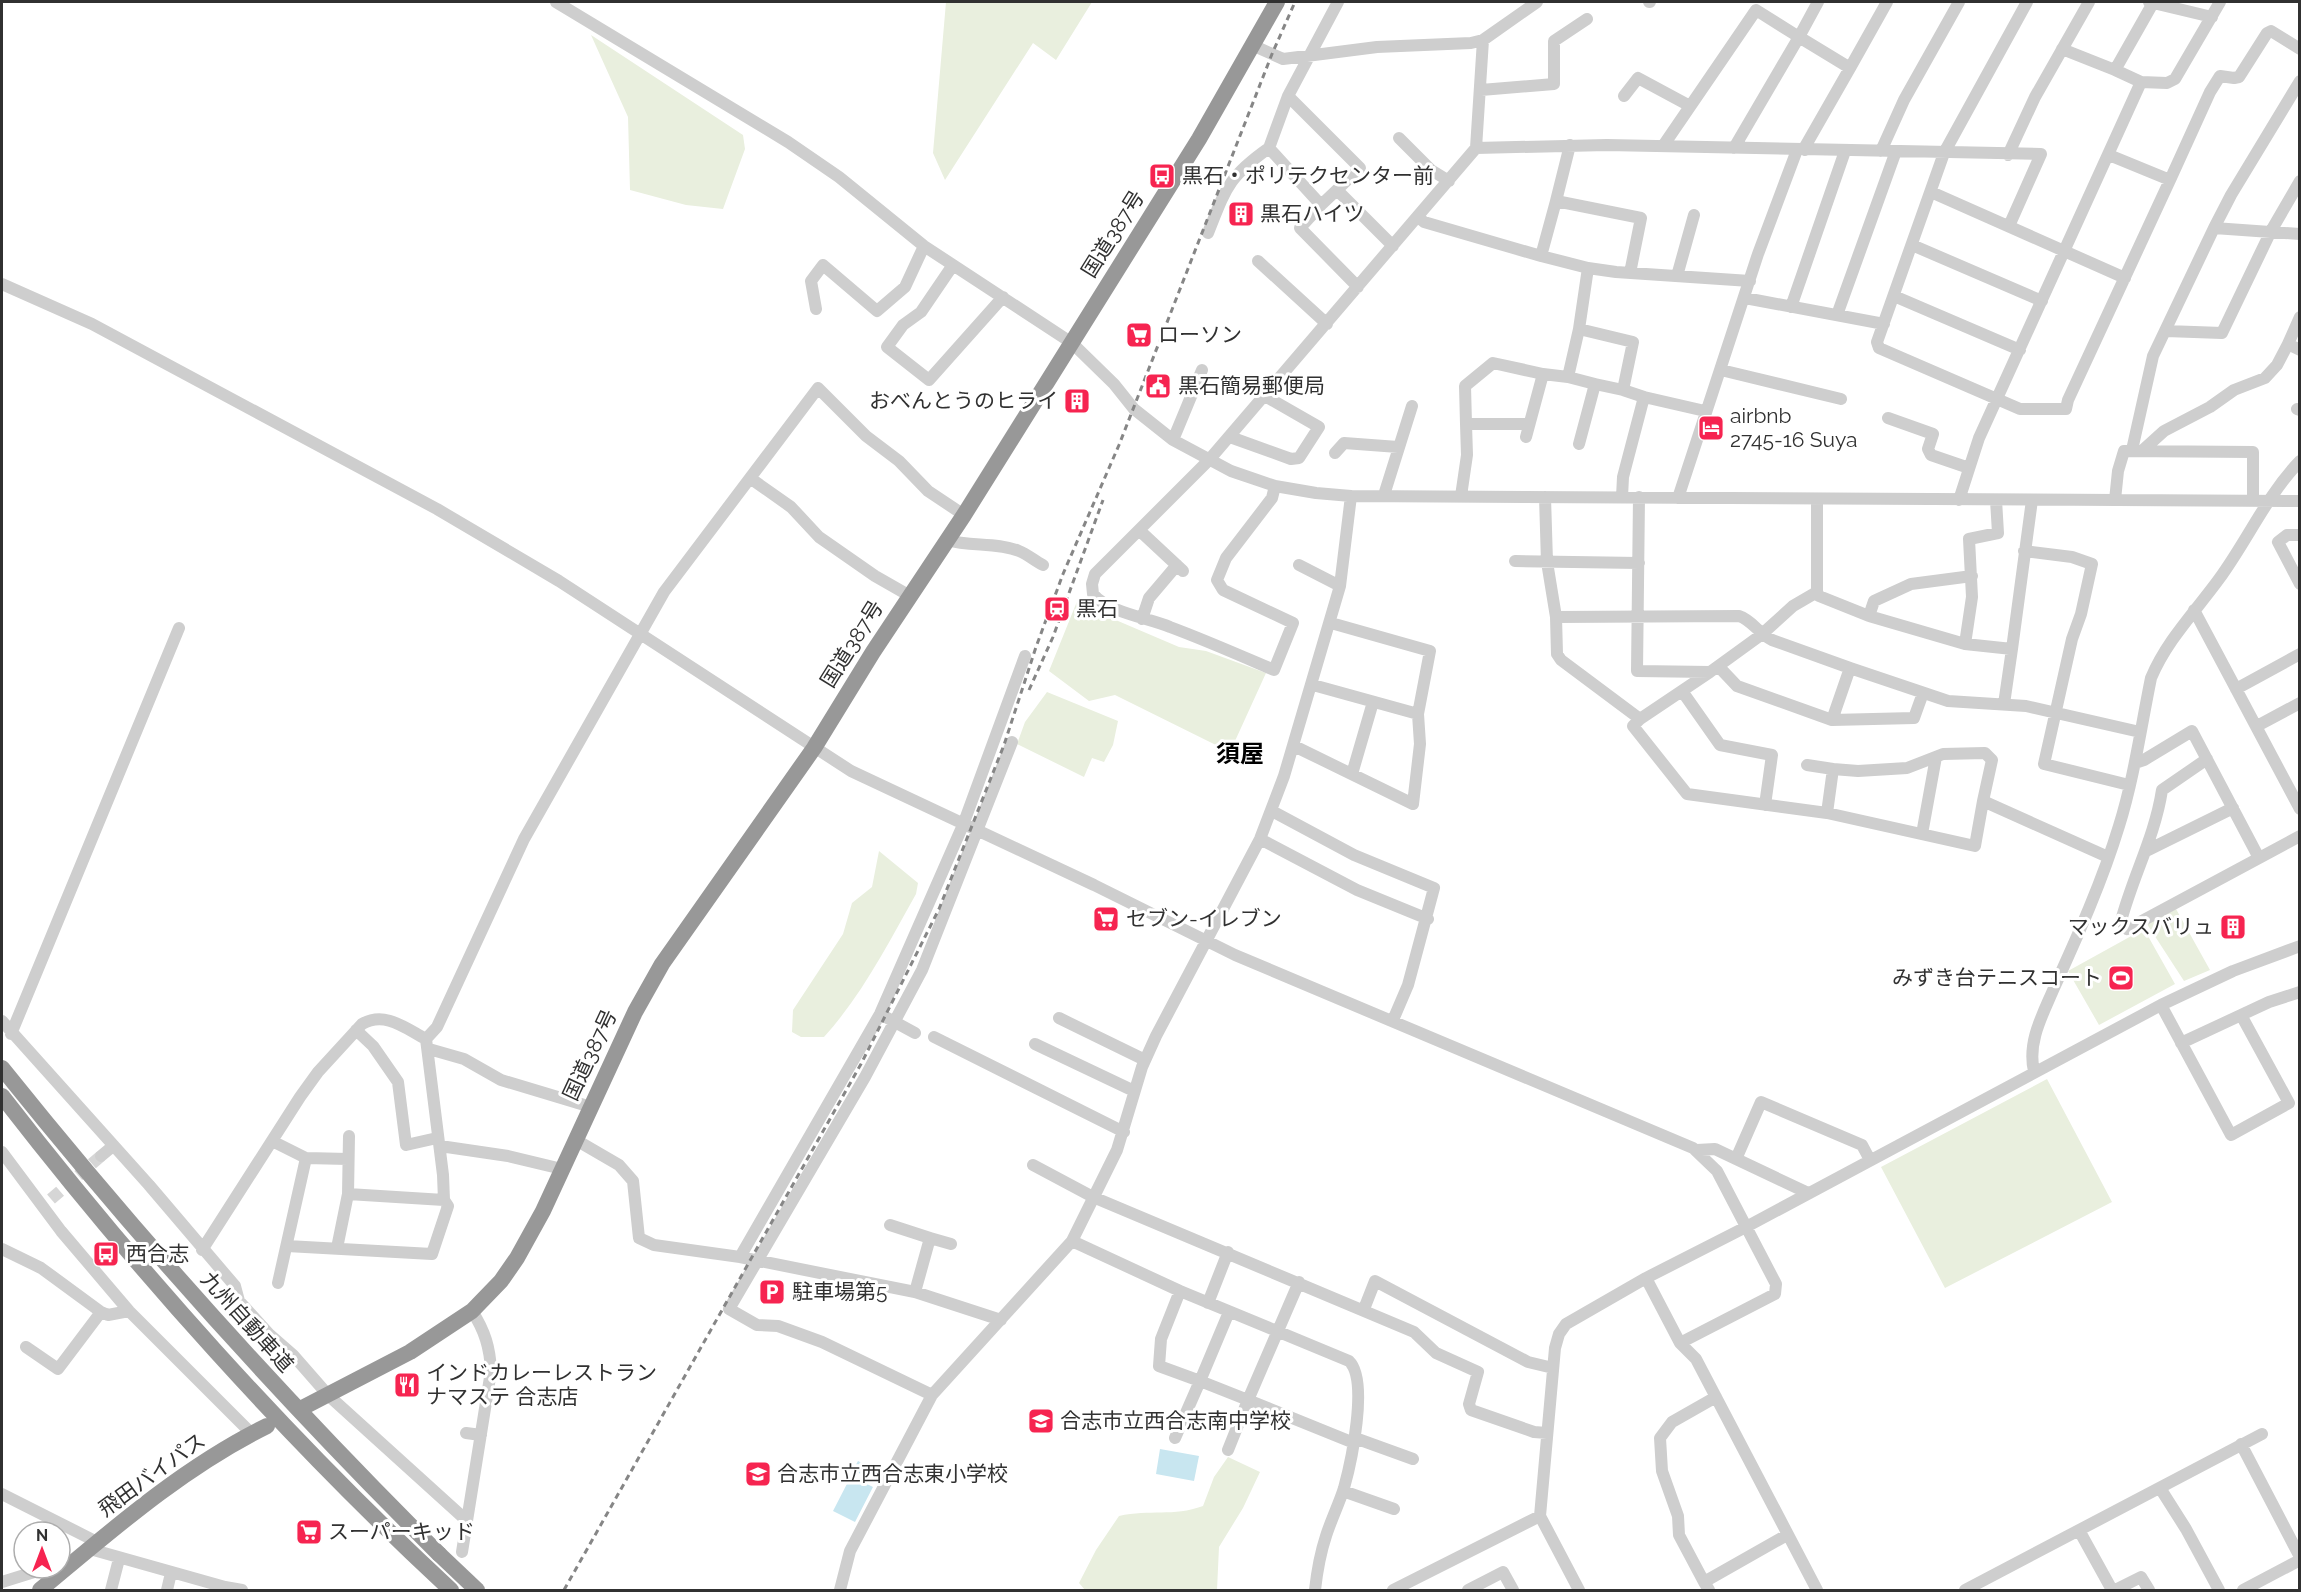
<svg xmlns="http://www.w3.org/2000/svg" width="2301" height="1592" font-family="Raleway,'Noto Sans JP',sans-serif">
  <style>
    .green { fill: #e9efde }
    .water { fill: #c8e6f0 }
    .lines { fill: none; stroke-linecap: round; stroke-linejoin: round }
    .minor-tunnel { stroke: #d6d6d6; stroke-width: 12; stroke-dasharray: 12 6; stroke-linecap: butt }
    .minor { stroke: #cecece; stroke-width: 12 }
    .highway { stroke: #989898; stroke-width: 16 }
    .rail { stroke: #868686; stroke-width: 3; stroke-dasharray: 6 4.5; stroke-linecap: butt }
    .highway-bridge { stroke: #989898; stroke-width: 16 }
    .labels { text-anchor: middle; stroke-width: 6; stroke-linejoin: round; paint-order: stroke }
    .poi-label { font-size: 21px; fill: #313131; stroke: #fff; text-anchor: start }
    .street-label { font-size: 21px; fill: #313131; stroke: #fff }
    .quarter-label { font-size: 24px; font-weight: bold; fill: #000; stroke: #fff }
  </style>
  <rect width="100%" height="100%" fill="#fff"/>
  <!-- green -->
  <path class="green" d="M 946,2 L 1092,2 L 1056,60 L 1033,43 L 945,180 L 933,153 Z
    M 591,35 L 743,135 L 745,149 L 723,209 L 686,205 L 630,190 L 628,117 Z
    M 1078,599 L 1104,615 L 1179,647 L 1206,651 L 1266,673 L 1230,752 L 1115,695 L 1089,701 L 1049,671 Z
    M 1047,692 L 1118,721 L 1113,745 L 1104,762 L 1092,758 L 1084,777 L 1017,744 L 1025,722 Z
    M 879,851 L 918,883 L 916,894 C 888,944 862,995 824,1037 L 801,1037 L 792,1032 L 793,1010 L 843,934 L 852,903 L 872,887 Z
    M 2176,909 L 2210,970 L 2184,981 L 2147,924 Z
    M 2144,929 L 2175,984 L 2099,1025 L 2068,971 Z
    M 2047,1079 L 2112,1202 L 1945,1288 L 1881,1167 Z
    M 1228,1457 L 1260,1472 L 1243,1508 L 1219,1547 L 1217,1590 L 1085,1590 L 1079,1583 L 1096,1550 L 1119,1516 C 1150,1509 1173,1517 1203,1506 L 1214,1477 Z"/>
  <!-- water -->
  <path class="water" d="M 1160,1449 L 1199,1456 L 1194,1481 L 1156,1474 Z
    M 858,1461 L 876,1470 L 871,1479 L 853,1470 Z
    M 851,1476 L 873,1487 L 855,1522 L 833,1511 Z"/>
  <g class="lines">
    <!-- minor-tunnel -->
    <path class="minor-tunnel" d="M 51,1199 L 101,1156"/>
    <!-- minor -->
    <path class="minor" d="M 556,2 L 788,142 L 839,177 L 924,246 L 1072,343 L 1114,384 L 1134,409 L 1173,440 L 1231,471 L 1275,486 L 1316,493 L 1351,496 L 2300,501
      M 1649,2 L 1650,2
      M 2027,2 L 1944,153 L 1877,342 L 1879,348 L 2020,409 L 2066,409 L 2068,400 L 2170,180 L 2109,155
      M 2149,2 L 2212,17
      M 1252,45 L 1283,59 L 1377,47 L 1471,43 L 1483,40 L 1537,2
      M 2062,49 L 2115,70
      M 2141,82 L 2115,70 L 2153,3
      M 1481,90 L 1554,84 L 1554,41 L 1587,19
      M 1288,96 L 1360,168 L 1321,205 L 1269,148 L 1288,96 L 1338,2
      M 1624,96 L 1638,78 L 1690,106
      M 1399,138 L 1431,170 L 1449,181
      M 1570,145 L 1556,201 L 1641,218 L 1630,273
      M 1663,146 L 1756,10 L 1799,37 L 1818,2
      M 1476,148 L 1483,40
      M 1734,148 L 1799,37 L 1850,68 L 1887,2
      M 1805,150 L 1806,145 L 1850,68
      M 1881,151 L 1904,100 L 1959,2
      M 2008,155 L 2035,97 L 2089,2
      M 2170,180 L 2210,92 L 2220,76 L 2234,78 L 2239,77 L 2267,33 L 2271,31 L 2300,49
      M 1337,190 L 1393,246
      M 1931,192 L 2125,278
      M 1556,201 L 1541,256 L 1588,268
      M 1321,205 L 1300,228 L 1358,287
      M 1418,217 L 1424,222 L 1541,256
      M 2214,228 L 2231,195 L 2300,81
      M 1208,233 C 1226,188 1228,177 1269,148
      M 1912,245 L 2042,301
      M 1258,261 L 1327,324
      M 953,265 L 921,312 L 903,325 L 887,347 L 929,380 L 1003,297
      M 1677,276 L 1694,215
      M 2,284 L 92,324 L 437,509 L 559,581 L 851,771 L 1094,885 L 1235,955 L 1693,1148 L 1717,1171 L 1776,1284 L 1775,1294 L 1680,1343
      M 1894,296 L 2020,350
      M 1745,298 L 1884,324
      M 1791,307 L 1845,151
      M 816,309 L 811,281 L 823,265 L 877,311 L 905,287 L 924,246
      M 1837,315 L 1896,151
      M 1579,329 L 1568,377 L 1595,384
      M 2166,331 L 2222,333 L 2271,231 L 2300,181
      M 2288,344 L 2300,317
      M 1721,370 L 1841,399
      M 1644,397 L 1623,390 L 1633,342 L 1579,329 L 1588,268 L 1616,272 L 1750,281
      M 2297,409 L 2300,410
      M 1888,418 L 1933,434 L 1928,449 L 1931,455 L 1969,468
      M 1529,424 L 1466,424 L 1465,386 L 1493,363 L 1543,374
      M 1230,437 L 1291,459 L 1299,458 L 1319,427 L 1265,396
      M 1526,437 L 1543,374 L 1568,377
      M 1173,440 L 1202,370
      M 1579,444 L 1595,384 L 1623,390
      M 2132,450 L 2153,356 L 2214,228 L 2300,234
      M 2143,450 L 2164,431 L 2210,407 L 2234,390 L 2265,378 L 2277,365 L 2288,344 L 2300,350
      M 1335,453 L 1344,443 L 1398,447
      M 750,478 L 791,507 L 819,537 L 875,576 L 910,596
      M 1275,486 L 1272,498 L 1226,558 L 1217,580 L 1223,590 L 1293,623 L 1274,670 C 1239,655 1205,640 1170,627 C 1149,618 1107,612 1093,594 L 1092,584 L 1095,574 L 1209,460 L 1476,148 L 1607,145 L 2041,154 L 2009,226
      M 1384,495 L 1412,406
      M 1461,496 L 1467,455 L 1466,424
      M 1545,497 L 1547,562 L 1556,617 L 1557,654 L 1561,660 L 1640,719
      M 1622,497 L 1623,477 L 1644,397 L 1705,411
      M 1639,497 L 1637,671 L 1710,672 L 1761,635 L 1793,606 L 1817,592 L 1817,499
      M 1678,498 L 1758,254 L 1797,150
      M 1959,500 L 1979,438 L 2141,82 L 2167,83 L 2175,79 L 2220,2
      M 2115,500 L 2118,471 L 2124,451 L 2253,452 L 2253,501
      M 1139,530 L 1183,571
      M 2300,535 L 2287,535 L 2278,542 L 2300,584
      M 947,540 C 970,547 996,542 1019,551 C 1027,554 1035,561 1043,565
      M 2024,551 L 2072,557 L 2092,564 L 2081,614 L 2072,639 L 2044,764 L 2129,785
      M 1515,561 L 1639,563
      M 1299,565 L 1340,586
      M 1817,592 L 1819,596 L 1869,616 L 1874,601 L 1911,584 L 1972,576
      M 2194,610 L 2300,809
      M 1869,616 L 1965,644 L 2012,649 L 2004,704
      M 1556,617 L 1739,616 C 1752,620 1759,634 1772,640 L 1850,668
      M 1142,619 L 1149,598 L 1177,565
      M 1965,644 L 1972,597 L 1969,539 L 1998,533 L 1996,500
      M 2012,649 L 2032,500
      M 1719,667 L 1737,686 L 1832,720 L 1914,718 L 1923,693
      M 1710,672 L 1640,719 L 1633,726 L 1687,794 L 1827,813 L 1975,846 L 1983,801
      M 1313,685 L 1418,714
      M 2236,689 L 2300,654
      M 1682,691 L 1720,745 L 1772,755 L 1765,805
      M 1832,720 L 1850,668 L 1948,701 L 2026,706 L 2140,732
      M 2257,726 L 2300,703
      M 1294,746 L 1413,804 L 1420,744 L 1418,714 L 1430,651 L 1331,623
      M 2207,759 L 2162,790 C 2155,836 2133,876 2121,921 L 2127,929 L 2300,836
      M 2135,763 L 2144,760 L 2192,731 L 2259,858
      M 1807,765 L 1833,769 L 1827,813
      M 1833,769 L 1858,771 L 1907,768 L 1943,754 L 1985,753 L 1992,760 L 1983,801 L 2108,857
      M 1352,774 L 1373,702
      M 1272,811 L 1354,855 L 1434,888 L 1408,985 L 1393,1020
      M 1922,834 L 1936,757
      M 1260,839 L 1357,890 L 1428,919
      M 2146,851 L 2233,808
      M 2161,1005 L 2231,1135 L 2289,1103 L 2241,1015
      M 880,1014 L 915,1033
      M 1059,1018 L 1145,1060
      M 2,1021 L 149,1185 L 235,1286 L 239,1301 L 269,1334 L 293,1355 L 328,1395 L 466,1520
      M 356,1030 L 373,1046 L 398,1082 L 406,1145 L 437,1138
      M 11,1034 L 179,628
      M 934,1037 L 1124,1132
      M 2181,1043 L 2269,1002 L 2300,992
      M 1035,1044 L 1134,1091
      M 429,1049 L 464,1059 L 501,1080 L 591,1107
      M 2034,1071 C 2027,1042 2043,1014 2054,988 C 2078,935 2102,882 2119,826 C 2134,778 2141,727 2151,678 C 2167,640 2195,612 2219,579 C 2247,541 2267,495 2300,461
      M 576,1140 L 619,1165 L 633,1181 L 639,1238 L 654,1245 L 740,1257 L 915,1292 L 1001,1320
      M 272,1141 L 306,1158 L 348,1159
      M 440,1146 L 508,1156 L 562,1169
      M 1697,1150 L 1715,1149 L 1808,1193
      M 2,1152 L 61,1231 L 129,1311 L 252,1434
      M 101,1156 L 113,1146
      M 1736,1159 L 1761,1102 L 1862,1145 L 1870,1160
      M 1033,1165 L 1093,1197 L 1414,1332 L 1436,1353 L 1478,1372 L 1469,1404 L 1471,1410 L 1534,1432 L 1547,1433
      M 348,1194 L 349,1136
      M 890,1225 L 930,1238 L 915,1292
      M 930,1238 L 951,1244
      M 1072,1241 L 1180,1291 L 1349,1361 C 1369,1380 1351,1463 1344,1488 C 1339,1504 1331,1520 1326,1536 C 1320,1554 1317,1572 1315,1590
      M 287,1246 L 432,1254 L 448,1206 L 444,1200
      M 337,1248 L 348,1194 L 444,1200 L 443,1175 L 426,1039 L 437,1027 L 524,839 L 664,592 L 818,388 L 866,436 L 899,461 L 928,491 L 964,515
      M 2,1249 L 41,1268 L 101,1312 L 108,1315 L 129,1311
      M 202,1250 L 300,1097 L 318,1072 L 362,1024 C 385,1011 405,1028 426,1039
      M 740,1257 L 880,1014 L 963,825 L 1025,656
      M 1646,1278 L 1680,1343 L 1696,1359 L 1817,1590
      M 1299,1282 L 1248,1400 L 1354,1443
      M 278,1283 L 306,1158
      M 1208,1303 L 1228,1252
      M 1364,1309 L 1375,1281 L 1528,1362 L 1553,1368
      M 26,1347 L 58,1369 L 101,1312
      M 932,1395 L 822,1342 L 778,1326 L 757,1325 L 729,1309 L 865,1077 L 922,970 L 1012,742
      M 466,1433 L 481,1435
      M 1175,1438 L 1200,1381 L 1159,1366 L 1161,1339 L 1180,1291
      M 1355,1438 L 1413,1459
      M 2241,1444 L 2300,1557
      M 1228,1450 L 1248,1400 L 1200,1381 L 1229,1312
      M 2160,1488 L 2186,1529 L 2219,1590
      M 1343,1491 L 1394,1509
      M 2,1494 L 97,1542
      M 2080,1532 L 2112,1590
      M 90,1549 L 225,1587 L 224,1590
      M 462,1552 L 491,1371 C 490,1348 485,1331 472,1311
      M 2,1582 L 47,1568
      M 1704,1582 L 1679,1535 L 1678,1516 L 1662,1471 L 1660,1438 L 1672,1422 L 1716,1397
      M 225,1587 L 242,1590
      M 111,1590 L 119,1559
      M 167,1590 L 171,1573
      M 840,1590 L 850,1551 L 932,1395 L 1072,1241 L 1117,1150 L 1142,1067 L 1156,1036 L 1260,839 L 1284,776 L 1340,586 L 1351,496
      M 1393,1590 L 1540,1516
      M 1468,1590 L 1503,1572 L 1513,1590
      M 1579,1590 L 1540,1516 L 1555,1348 L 1559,1334 L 1566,1324 L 1646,1278 L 1746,1227 L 2161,1005 L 2233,971 L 2300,946
      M 1709,1590 L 1704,1582 L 1787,1535
      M 1965,1590 L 2262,1434
      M 2115,1590 L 2141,1577 L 2149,1590
      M 2243,1590 L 2300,1560"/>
    <!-- highway -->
    <path class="highway" d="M 2,1068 C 139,1239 284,1400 439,1554
      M 2,1096 C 135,1268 291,1442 451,1590
      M 304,1407 L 410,1352 L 472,1311 L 501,1281 L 517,1258 L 543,1211 L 635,1012 L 662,964 L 814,748 L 873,652 L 964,515 L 1199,139 L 1277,2
      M 40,1590 C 112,1530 182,1468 267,1426"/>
    <!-- rail -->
    <path class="rail" d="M 1029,690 L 1053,637 L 1103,500
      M 564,1590 L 861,1064 L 939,909 L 1004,745 L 1036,647 L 1063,574 L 1119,445 L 1272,54 L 1295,2"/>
    <!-- highway-bridge -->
    <path class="highway-bridge" d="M 439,1554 L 477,1590"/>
  </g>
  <!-- icons -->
  <defs>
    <symbol id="bus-square" viewBox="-11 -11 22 22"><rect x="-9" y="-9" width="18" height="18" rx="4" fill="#f62450" stroke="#fff"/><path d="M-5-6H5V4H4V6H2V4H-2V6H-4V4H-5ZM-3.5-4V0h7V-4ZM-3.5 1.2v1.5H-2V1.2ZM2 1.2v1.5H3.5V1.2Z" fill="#fff"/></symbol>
    <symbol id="building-square" viewBox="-11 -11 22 22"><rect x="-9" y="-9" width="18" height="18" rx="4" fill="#f62450" stroke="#fff"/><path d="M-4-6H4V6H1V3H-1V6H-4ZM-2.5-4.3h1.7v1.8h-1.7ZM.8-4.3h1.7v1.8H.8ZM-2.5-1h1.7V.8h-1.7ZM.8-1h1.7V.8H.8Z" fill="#fff"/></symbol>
    <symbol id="supermarket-square" viewBox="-11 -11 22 22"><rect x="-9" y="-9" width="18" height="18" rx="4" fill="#f62450" stroke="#fff"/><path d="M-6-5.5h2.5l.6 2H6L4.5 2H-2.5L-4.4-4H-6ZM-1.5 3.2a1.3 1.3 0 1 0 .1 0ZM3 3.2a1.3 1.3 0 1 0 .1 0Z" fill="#fff"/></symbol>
    <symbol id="civic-square" viewBox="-11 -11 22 22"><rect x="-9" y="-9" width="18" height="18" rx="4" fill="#f62450" stroke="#fff"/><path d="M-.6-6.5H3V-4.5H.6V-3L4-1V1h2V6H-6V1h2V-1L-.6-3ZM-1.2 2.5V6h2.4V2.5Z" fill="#fff"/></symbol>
    <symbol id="hotel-square" viewBox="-11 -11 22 22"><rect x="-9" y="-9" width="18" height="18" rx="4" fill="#f62450" stroke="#fff"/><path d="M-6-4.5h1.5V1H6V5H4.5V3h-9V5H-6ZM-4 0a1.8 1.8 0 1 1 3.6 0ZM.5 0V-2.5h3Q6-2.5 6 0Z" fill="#fff"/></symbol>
    <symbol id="station-square" viewBox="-11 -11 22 22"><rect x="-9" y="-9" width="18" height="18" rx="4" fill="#f62450" stroke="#fff"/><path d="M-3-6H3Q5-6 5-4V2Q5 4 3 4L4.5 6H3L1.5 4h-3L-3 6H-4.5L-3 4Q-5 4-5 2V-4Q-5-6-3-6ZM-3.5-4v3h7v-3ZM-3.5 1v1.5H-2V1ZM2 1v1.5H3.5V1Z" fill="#fff"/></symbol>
    <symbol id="stadium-square" viewBox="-11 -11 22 22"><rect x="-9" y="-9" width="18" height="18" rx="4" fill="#f62450" stroke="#fff"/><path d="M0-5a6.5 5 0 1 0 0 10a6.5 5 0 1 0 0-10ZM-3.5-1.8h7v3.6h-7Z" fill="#fff"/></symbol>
    <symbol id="parking-square" viewBox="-11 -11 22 22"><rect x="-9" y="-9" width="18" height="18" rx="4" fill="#f62450" stroke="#fff"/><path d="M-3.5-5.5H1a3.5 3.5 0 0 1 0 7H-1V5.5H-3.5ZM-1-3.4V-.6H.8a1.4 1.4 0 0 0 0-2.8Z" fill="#fff"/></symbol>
    <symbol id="restaurant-square" viewBox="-11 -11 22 22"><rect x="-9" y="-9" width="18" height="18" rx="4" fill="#f62450" stroke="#fff"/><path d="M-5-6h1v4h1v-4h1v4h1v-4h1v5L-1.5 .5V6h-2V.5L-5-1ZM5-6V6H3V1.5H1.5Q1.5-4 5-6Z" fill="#fff"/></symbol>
    <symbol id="school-square" viewBox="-11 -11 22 22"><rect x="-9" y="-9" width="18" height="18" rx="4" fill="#f62450" stroke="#fff"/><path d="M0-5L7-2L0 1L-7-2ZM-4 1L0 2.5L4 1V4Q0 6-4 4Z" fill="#fff"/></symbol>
  </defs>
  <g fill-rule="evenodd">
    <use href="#bus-square" x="1147" y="161" width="30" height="30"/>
    <use href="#building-square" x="1226" y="199" width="30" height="30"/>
    <use href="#supermarket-square" x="1124" y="320" width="30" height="30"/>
    <use href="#civic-square" x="1143" y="371" width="30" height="30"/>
    <use href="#building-square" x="1062" y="386" width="30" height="30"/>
    <use href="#hotel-square" x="1696" y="413" width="30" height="30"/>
    <use href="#station-square" x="1042" y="594" width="30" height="30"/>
    <use href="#supermarket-square" x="1091" y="904" width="30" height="30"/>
    <use href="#building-square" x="2218" y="912" width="30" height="30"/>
    <use href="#stadium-square" x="2106" y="963" width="30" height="30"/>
    <use href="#bus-square" x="91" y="1239" width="30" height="30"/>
    <use href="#parking-square" x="757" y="1277" width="30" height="30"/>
    <use href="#restaurant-square" x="392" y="1370" width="30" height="30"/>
    <use href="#school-square" x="1026" y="1406" width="30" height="30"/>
    <use href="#school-square" x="743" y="1459" width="30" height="30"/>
    <use href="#supermarket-square" x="294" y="1517" width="30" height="30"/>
  </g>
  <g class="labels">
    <!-- poi labels -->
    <g class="poi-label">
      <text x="1182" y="183">黒石・ポリテクセンター前</text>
      <text x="1260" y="221">黒石ハイツ</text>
      <text x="1158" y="342">ローソン</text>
      <text x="1178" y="393">黒石簡易郵便局</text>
      <text x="1058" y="408" text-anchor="end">おべんとうのヒライ</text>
      <text x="1730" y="423">airbnb<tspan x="1730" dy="24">2745-16 Suya</tspan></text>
      <text x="1076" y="616">黒石</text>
      <text x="1126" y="926">セブン-イレブン</text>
      <text x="2214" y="934" text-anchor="end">マックスバリュ</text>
      <text x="2102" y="985" text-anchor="end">みずき台テニスコート</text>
      <text x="126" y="1261">西合志</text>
      <text x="792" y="1299">駐車場第5</text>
      <text x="426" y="1380">インドカレーレストラン<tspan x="426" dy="24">ナマステ 合志店</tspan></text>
      <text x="1060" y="1428">合志市立西合志南中学校</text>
      <text x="777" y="1481">合志市立西合志東小学校</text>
      <text x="328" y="1539">スーパーキッド</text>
    </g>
    <!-- street labels -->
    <g class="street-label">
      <text transform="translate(1113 234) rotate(-58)" y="7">国道387号</text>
      <text transform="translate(852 644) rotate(-58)" y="7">国道387号</text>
      <text transform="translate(590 1055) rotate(-65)" y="7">国道387号</text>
      <text transform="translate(247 1322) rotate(48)" y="7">九州自動車道</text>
      <text transform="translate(152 1475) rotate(-36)" y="7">飛田バイパス</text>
    </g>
    <!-- quarter labels -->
    <g class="quarter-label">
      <text x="1240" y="762">須屋</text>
    </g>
  </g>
  <!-- border -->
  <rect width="2301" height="1592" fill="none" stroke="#313131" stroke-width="6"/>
  <!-- north arrow -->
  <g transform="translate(42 1550)"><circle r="28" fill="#ffffff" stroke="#adadad" stroke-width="1.5"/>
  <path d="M0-4.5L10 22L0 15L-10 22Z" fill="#f62450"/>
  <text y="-9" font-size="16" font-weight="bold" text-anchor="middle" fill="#313131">N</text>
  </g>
</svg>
